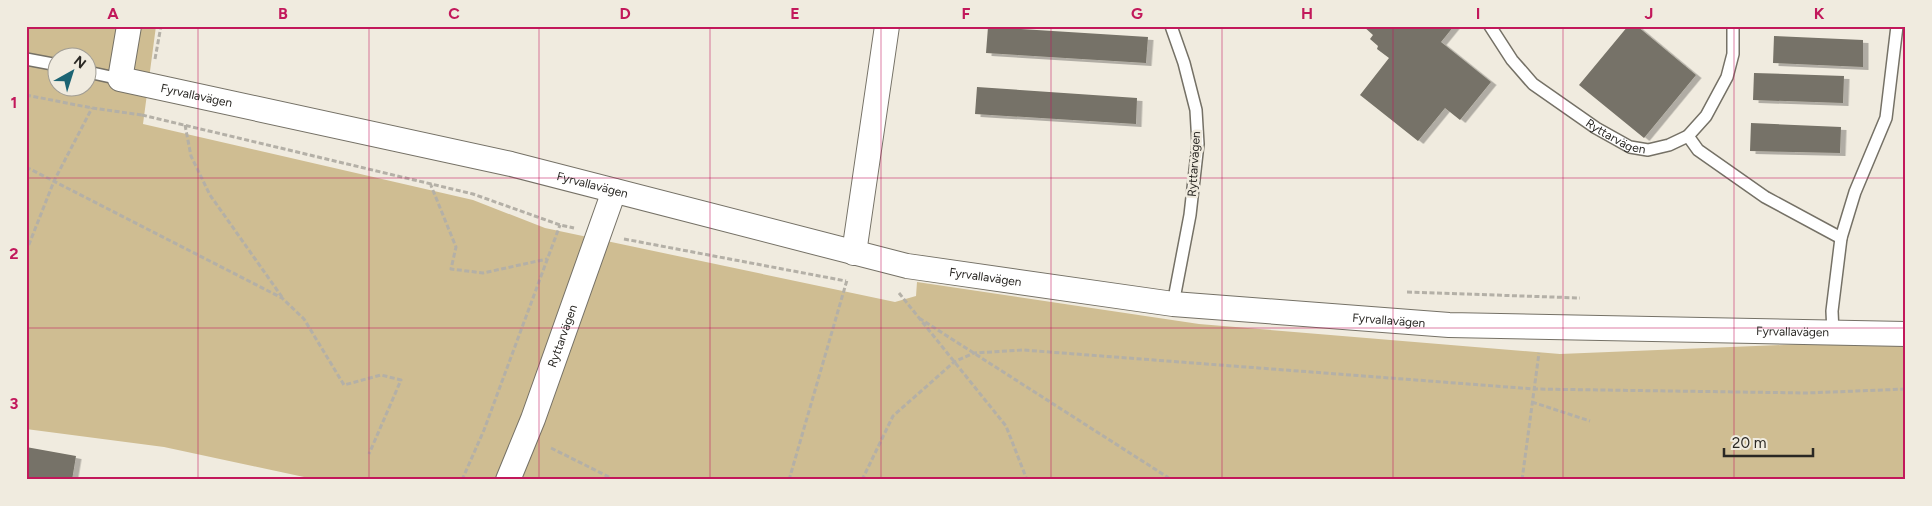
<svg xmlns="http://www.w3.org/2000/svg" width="1932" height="506" font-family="Figtree,sans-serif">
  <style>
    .green { fill: #cfbd92; fill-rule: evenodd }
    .building { fill: #767267; filter: url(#shadow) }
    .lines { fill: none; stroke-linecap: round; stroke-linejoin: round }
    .lane-casing { stroke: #757166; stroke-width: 14 }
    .street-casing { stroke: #757166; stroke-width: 26 }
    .path { stroke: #b4b0a7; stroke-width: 3; stroke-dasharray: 5 2.5; stroke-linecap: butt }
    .lane { stroke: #fff; stroke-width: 11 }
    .street { stroke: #fff; stroke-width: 24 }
    .grid { fill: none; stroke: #c2185b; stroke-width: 1; stroke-opacity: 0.55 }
    .labels { text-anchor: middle; stroke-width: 5; stroke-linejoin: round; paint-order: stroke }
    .street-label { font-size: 12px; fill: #2a2824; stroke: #f0ebdf }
    .neatline { fill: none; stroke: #c2185b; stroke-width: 2 }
    .grid-label { font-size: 16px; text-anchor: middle; font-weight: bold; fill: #c2185b }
  </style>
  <defs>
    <filter id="shadow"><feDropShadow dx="5.5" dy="3" stdDeviation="0" flood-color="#0004"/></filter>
  </defs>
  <rect width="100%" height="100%" fill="#f0ebdf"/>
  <!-- green -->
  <path class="green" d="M 26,26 L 156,26 L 143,124 L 473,200 L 545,228 L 895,302 L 916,296 L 917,282 L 1199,324 L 1560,354 L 1832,343 L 1906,346 L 1906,480 L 318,480 L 164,447 L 26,429 ZM 58,58 L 88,58 L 88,88 L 58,88 Z"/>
  <!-- building -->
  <path class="building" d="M 1363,26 L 1454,26 L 1441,42 L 1491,82 L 1460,120 L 1445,108 L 1418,141 L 1360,95 L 1389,58 L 1377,49 L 1378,46 L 1370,39 L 1373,35 Z
    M 1628,26 L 1637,26 L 1696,75 L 1644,138 L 1579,85 Z
    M 988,27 L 1148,37 L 1146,63 L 986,53 Z
    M 1774,36 L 1863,40 L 1863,67 L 1773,63 Z
    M 1754,73 L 1844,76 L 1843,103 L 1753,100 Z
    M 977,87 L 1137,98 L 1136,124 L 975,114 Z
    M 1751,123 L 1841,127 L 1840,153 L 1750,151 Z
    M 26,447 L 76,456 L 72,480 L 26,480 Z"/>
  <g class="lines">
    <defs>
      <g id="lane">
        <path d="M 1171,26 L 1184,63 L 1196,110 L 1198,144 L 1190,215 L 1173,304"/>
        <path id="s1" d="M 1490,26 L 1512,60 L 1533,84 L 1596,128 L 1630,147 L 1648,150 L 1669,145 L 1688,136 L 1706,116 L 1727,77 L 1733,54 L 1733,26"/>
        <path d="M 26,59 L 58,65"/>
        <path d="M 88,72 L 120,79"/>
        <path d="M 1688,136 L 1698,150 L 1765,197 L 1841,238"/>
        <path d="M 1833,333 L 1832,311 L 1841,238 L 1855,192 L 1886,118 L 1897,26"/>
      </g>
      <g id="street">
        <path id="s2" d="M 129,26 L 120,79 L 511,164 L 907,266 L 1173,304 L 1449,325 L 1906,334"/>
        <path d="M 854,253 L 887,26"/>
        <path id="s3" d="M 508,480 L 533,419 L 614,191"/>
      </g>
    </defs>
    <!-- lane casing -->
    <use href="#lane" class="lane-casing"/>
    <!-- street casing -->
    <use href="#street" class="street-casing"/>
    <!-- path -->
    <path class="path" d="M 155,59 L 161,26
      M 26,95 L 92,108 L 142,115 L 142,114
      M 142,115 L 473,194 L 560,225 L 574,228
      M 185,125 L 191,156 L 210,195 L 282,297
      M 26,167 L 282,298 L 304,319 L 344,385 L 381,375 L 401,380 L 369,454
      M 430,183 L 456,247 L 451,269 L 483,273 L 547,259
      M 624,239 L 846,281
      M 26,252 L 54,181 L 92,108
      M 1407,292 L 1580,298
      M 899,293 L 1006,426 L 1027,480
      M 919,318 L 1172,480
      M 1532,402 L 1590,421
      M 551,448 L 615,480
      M 462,480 L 484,430 L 560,225
      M 789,480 L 847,280
      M 862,480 L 893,416 L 954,362 L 974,353 L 1023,350 L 1534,389 L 1807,393 L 1906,389
      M 1522,480 L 1539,353"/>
    <!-- lane -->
    <use href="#lane" class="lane"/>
    <!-- street -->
    <use href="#street" class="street"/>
  </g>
  <!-- grid -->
  <path class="grid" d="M 198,26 L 198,480M 369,26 L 369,480M 539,26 L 539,480M 710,26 L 710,480M 881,26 L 881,480M 1051,26 L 1051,480M 1222,26 L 1222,480M 1393,26 L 1393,480M 1563,26 L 1563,480M 1734,26 L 1734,480M 26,178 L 1906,178M 26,328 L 1906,328"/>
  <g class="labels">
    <!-- street labels -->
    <g class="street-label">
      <text dy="4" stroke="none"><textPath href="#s2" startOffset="132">Fyrvallavägen</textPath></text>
      <text dy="4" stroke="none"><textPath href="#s1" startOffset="171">Ryttarvägen</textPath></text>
      <text transform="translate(1194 164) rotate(-86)" y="4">Ryttarvägen</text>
      <text dy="4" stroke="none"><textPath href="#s2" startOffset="538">Fyrvallavägen</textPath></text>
      <text dy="4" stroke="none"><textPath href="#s2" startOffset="942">Fyrvallavägen</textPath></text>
      <text dy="4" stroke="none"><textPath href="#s2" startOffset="1348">Fyrvallavägen</textPath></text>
      <text dy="4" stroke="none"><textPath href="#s2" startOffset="1752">Fyrvallavägen</textPath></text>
      <text dy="4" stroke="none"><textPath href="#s3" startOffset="154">Ryttarvägen</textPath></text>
    </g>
  </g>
  <!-- border -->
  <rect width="1932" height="506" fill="none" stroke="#f0ebdf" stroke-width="55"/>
  <!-- north arrow -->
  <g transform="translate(72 72) rotate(39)"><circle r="24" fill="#f0ebdf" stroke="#a19d94"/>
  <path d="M0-4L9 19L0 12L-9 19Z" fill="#1c6473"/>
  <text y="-8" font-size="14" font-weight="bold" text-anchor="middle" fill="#2a2824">N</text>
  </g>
  <!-- scale -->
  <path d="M1724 448v8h89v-8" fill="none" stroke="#2a2824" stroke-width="2.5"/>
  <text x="1732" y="448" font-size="15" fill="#2a2824" stroke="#f0ebdf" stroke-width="4" paint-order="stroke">20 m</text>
  <rect x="28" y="28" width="1876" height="450" class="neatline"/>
  <g class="grid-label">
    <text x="113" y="19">A</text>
    <text x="283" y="19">B</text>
    <text x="454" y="19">C</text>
    <text x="625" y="19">D</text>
    <text x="795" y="19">E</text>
    <text x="966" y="19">F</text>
    <text x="1137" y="19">G</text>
    <text x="1307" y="19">H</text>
    <text x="1478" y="19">I</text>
    <text x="1649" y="19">J</text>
    <text x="1819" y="19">K</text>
    <text x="14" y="108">1</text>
    <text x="14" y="259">2</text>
    <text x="14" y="409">3</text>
  </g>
</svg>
